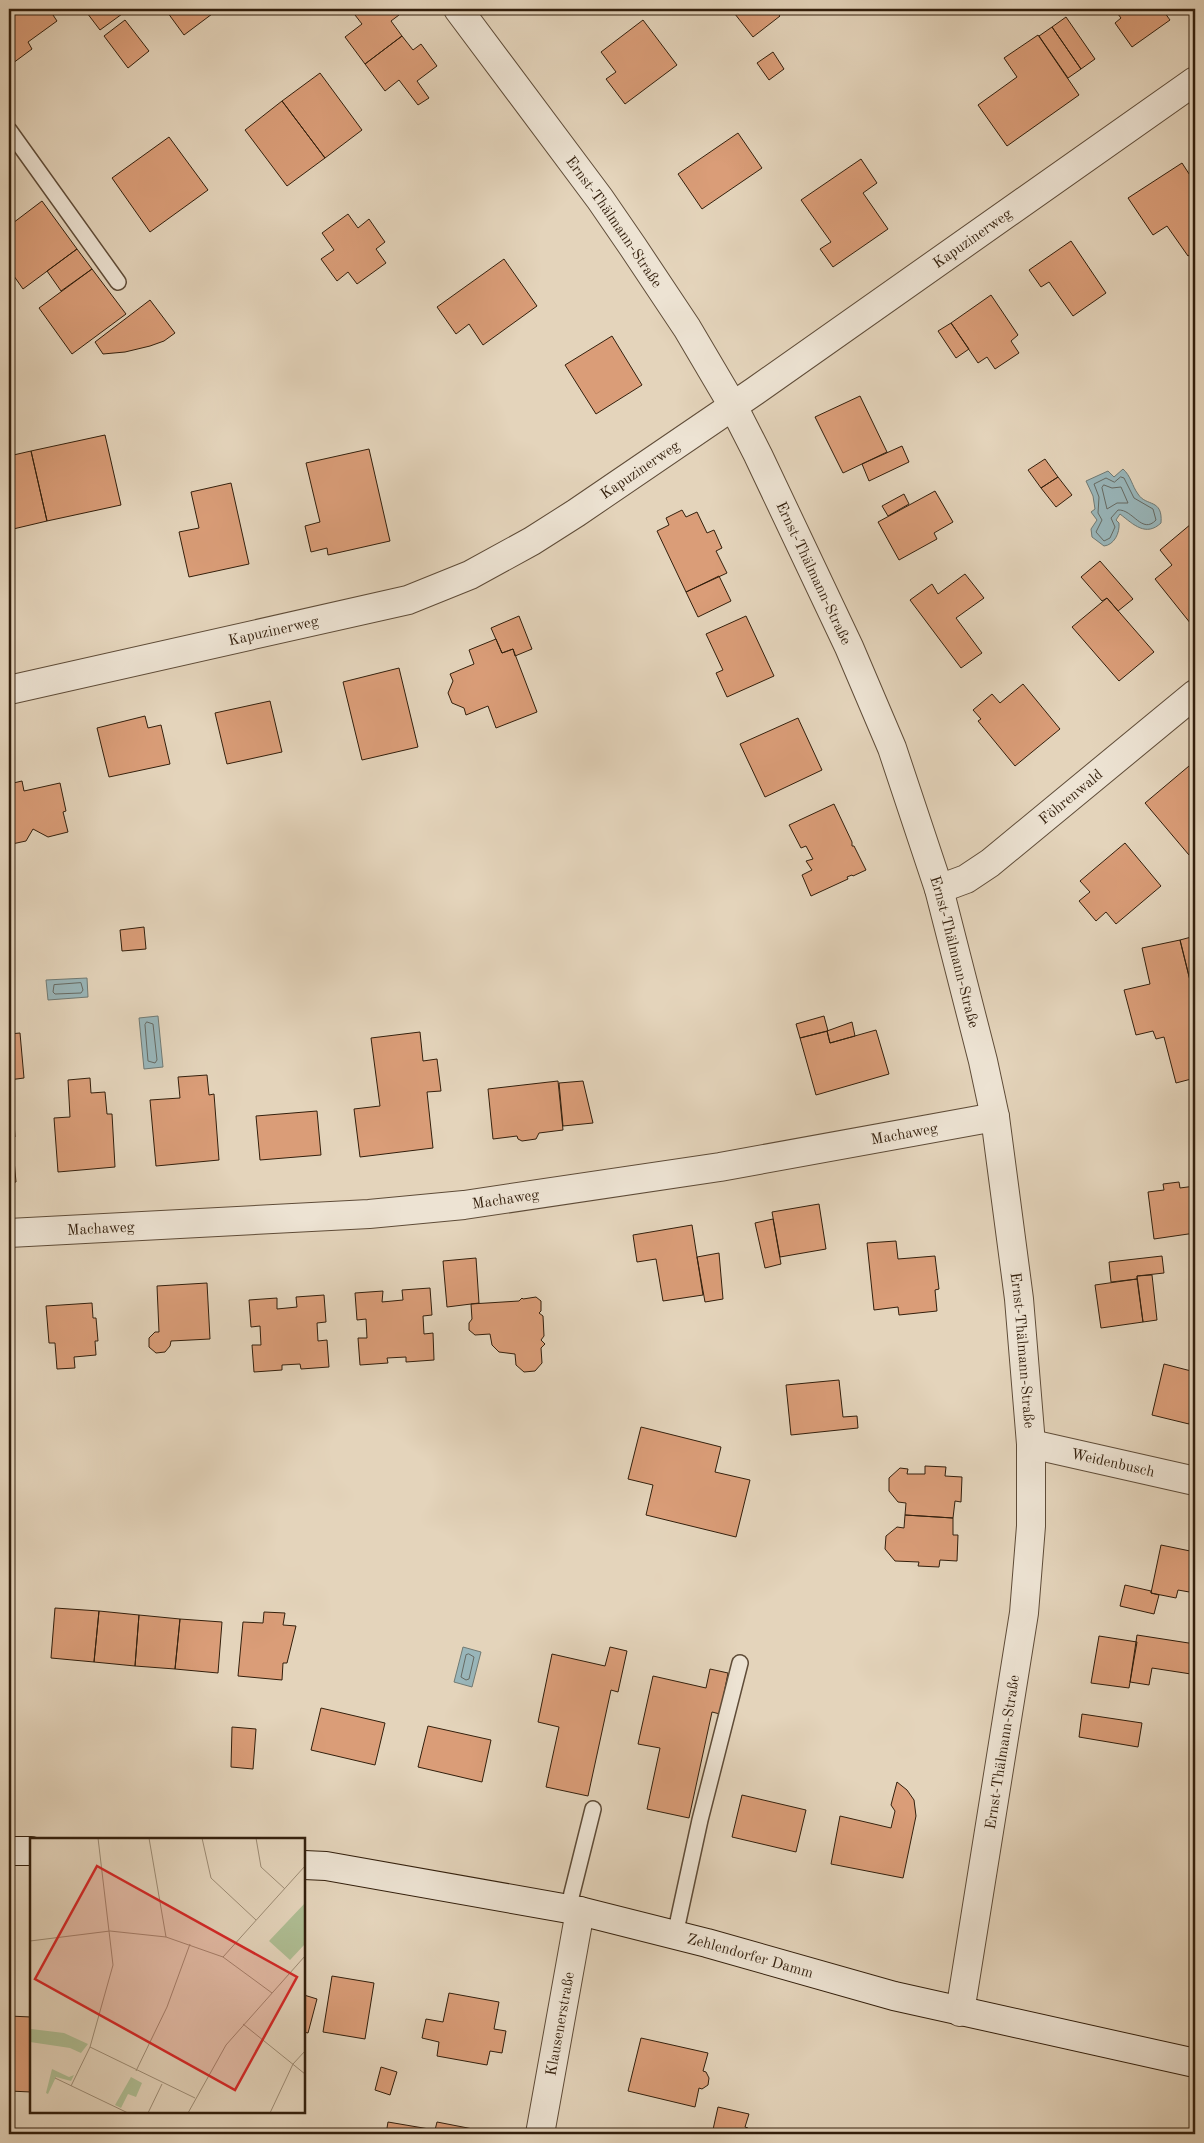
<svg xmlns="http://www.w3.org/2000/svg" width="1204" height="2143" font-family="'Old Standard TT',serif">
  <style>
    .water { fill: #99b6ba; stroke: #707a74 }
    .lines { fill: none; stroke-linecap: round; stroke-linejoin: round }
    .shore { stroke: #666a63; stroke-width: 1 }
    .building { fill: #da9d78; stroke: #331f0c }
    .service-casing { stroke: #5f4c38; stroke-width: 18 }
    .minor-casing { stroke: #5f4c38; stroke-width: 30 }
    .tertiary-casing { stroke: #5f4c38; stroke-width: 30 }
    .secondary-casing { stroke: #331f0c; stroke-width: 30 }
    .service { stroke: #ede3d3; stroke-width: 15 }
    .minor { stroke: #ede3d3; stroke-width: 28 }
    .tertiary { stroke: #ede3d3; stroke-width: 28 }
    .secondary { stroke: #ede3d3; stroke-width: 28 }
    .labels { text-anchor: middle; stroke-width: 4; stroke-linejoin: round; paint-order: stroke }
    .street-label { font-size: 15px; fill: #331f0c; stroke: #ede3d3 }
    .inset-road { fill: none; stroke: #9d8c75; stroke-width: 1 }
    .view { fill: #d62828; fill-opacity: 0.15; stroke: #d62828; stroke-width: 2.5 }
    .inset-edge { fill: none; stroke: #331f0c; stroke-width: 2.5 }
  </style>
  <rect width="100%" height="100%" fill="#e4d4bb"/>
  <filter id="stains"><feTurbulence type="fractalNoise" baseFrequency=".004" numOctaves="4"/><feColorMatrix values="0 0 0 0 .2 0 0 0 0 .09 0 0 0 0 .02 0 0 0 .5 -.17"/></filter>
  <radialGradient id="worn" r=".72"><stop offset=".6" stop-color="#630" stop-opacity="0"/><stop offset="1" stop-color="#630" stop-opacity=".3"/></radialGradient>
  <!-- water -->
  <path class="water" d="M 1123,469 C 1131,476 1132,486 1138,494 C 1146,507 1163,498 1161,523 C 1146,537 1134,525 1120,514 L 1116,520 L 1119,523 C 1120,533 1114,545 1104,546 L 1092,537 L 1091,529 L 1097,520 L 1091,512 L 1095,509 L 1093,496 L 1086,481 L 1108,471 L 1114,477 Z
    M 87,978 L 88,997 L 48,1000 L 46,980 Z
    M 158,1016 L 163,1067 L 144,1069 L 139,1018 Z
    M 463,1647 L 481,1652 L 472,1687 L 454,1682 Z"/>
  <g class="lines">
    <!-- shore -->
    <path class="shore" d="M 1121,477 L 1124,478 L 1134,498 L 1153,509 L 1156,520 C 1142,535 1133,509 1118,510 L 1111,518 L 1115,527 L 1110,538 L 1104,541 L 1096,532 L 1102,520 L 1098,513 L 1099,497 L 1094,484 L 1106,478 L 1114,482 Z
      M 1104,485 L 1112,488 L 1121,487 L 1128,503 L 1117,503 L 1107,509 L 1102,488 Z
      M 81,983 L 83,990 L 81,993 L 55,994 L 53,992 L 54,985 Z
      M 147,1022 L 153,1024 L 157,1060 L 155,1063 L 148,1061 L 145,1025 Z
      M 469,1654 L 474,1657 L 469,1679 L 466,1680 L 461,1677 L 466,1655 Z"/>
  </g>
  <!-- building -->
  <path class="building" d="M 9,9 L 49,9 L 57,21 L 28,42 L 32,49 L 9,66 Z
    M 84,9 L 118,9 L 122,14 L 100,30 Z
    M 165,9 L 208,9 L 212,14 L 184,35 Z
    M 208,9 L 219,9 L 212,14 Z
    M 364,9 L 394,9 L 399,15 L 391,21 L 402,36 L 365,64 L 345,37 L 362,24 L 355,15 Z
    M 731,9 L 774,9 L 780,16 L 753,37 Z
    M 1114,9 L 1162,9 L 1170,20 L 1132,47 L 1115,23 L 1121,18 Z
    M 1066,17 L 1095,59 L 1081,69 L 1052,27 Z
    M 125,20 L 149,51 L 128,68 L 104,36 Z
    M 643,20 L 677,65 L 625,104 L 606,79 L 616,72 L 601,52 Z
    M 1052,27 L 1081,69 L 1068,78 L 1039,36 Z
    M 1038,35 L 1079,95 L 1007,146 L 978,105 L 1017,77 L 1004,58 Z
    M 402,36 L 413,50 L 421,44 L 437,66 L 417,81 L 429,98 L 418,105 L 399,80 L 385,91 L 365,64 Z
    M 773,52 L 784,69 L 769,80 L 757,63 Z
    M 320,73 L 362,130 L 325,158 L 282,101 Z
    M 282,101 L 325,158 L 287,186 L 245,130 Z
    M 738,133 L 762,168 L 702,209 L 678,174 Z
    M 169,137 L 208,190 L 150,232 L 112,178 Z
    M 861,159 L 877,183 L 863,193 L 888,229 L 833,267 L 820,249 L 831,242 L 801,200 Z
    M 1182,163 L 1195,183 L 1195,252 L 1188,256 L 1167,226 L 1153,235 L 1128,198 Z
    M 42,201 L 77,249 L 23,289 L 9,269 L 9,226 Z
    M 348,214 L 358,228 L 369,219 L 385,242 L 376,249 L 386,263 L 357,284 L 348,272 L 337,281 L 321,259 L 334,250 L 322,233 Z
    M 1071,241 L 1106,293 L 1073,316 L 1049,282 L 1041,287 L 1029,270 Z
    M 77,249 L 92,269 L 61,291 L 47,271 Z
    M 504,259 L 537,306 L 483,345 L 469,324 L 456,334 L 437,307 Z
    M 92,269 L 126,314 L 72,354 L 39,308 Z
    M 991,295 L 1018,335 L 1011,341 L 1019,353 L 995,369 L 987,357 L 978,363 L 951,323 Z
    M 150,300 L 175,333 L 164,341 L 150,346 L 125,352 L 103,354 L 95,342 Z
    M 951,323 L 969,349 L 956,358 L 938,331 Z
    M 612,336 L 642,385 L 596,414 L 565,365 Z
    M 860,396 L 887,452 L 843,473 L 815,417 Z
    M 105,435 L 121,505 L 47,521 L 31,451 Z
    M 902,446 L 909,462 L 869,481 L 862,464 Z
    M 369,449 L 390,541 L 328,555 L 327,548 L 311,552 L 305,526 L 320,522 L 306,463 Z
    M 31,451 L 47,521 L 9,530 L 9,456 Z
    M 1045,459 L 1058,477 L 1041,488 L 1028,470 Z
    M 1058,477 L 1072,495 L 1056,507 L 1041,488 Z
    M 231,483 L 249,564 L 189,577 L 179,532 L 199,528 L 191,492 Z
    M 935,491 L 953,522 L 934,533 L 937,539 L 899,560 L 878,522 Z
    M 904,494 L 909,504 L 888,516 L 882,506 Z
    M 682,510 L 686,517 L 697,512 L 707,533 L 714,530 L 722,548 L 716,551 L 727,573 L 686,592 L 657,531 L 669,525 L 666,518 Z
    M 1191,524 L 1195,529 L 1195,621 L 1191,624 L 1155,579 L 1172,565 L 1160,550 Z
    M 1100,561 L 1133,599 L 1118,611 L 1107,598 L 1102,601 L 1081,577 Z
    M 965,574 L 984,598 L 956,618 L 982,653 L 961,668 L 910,600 L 932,584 L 938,594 Z
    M 719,576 L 731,601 L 698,617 L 686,592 Z
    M 1107,598 L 1154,652 L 1119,681 L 1072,627 Z
    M 519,616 L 532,649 L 515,656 L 513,649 L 502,653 L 491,628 Z
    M 746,616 L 774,676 L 727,697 L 716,673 L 723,670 L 706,634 Z
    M 496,639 L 502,653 L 513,649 L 537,712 L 496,728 L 488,706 L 466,715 L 464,708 L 452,703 L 448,693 L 453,681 L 450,674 L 474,664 L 469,650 Z
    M 399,668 L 418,747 L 362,760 L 343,682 Z
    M 1023,684 L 1060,729 L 1015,766 L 978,721 L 981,719 L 973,710 L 992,694 L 1000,703 Z
    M 270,701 L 282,752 L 227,764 L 215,713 Z
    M 145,716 L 148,728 L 161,725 L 170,764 L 109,777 L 97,728 Z
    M 798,718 L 822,770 L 765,797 L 740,744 Z
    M 1189,766 L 1195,773 L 1195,856 L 1192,853 L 1189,855 L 1145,803 Z
    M 22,781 L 24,791 L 60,783 L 66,811 L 63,812 L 68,832 L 48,837 L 33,829 L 26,841 L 12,844 L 9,842 L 9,784 Z
    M 834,804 L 852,842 L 852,846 L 854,846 L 866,870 L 853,876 L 852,875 L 847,877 L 848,879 L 811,896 L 802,875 L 812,870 L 806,861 L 813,859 L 806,846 L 801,848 L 789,825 Z
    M 1125,843 L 1161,886 L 1116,924 L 1106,912 L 1096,921 L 1079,901 L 1090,892 L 1080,881 Z
    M 144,927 L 146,949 L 122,951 L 120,930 Z
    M 1195,936 L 1195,979 L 1190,980 L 1180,940 Z
    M 1180,940 L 1195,1001 L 1195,1078 L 1176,1083 L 1164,1037 L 1156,1039 L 1153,1031 L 1136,1035 L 1124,990 L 1150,984 L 1142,948 Z
    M 824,1016 L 828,1031 L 800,1038 L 796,1024 Z
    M 852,1022 L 855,1036 L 830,1043 L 827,1031 Z
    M 876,1030 L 889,1074 L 816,1095 L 800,1038 L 827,1031 L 830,1043 Z
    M 420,1032 L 423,1061 L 437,1059 L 441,1091 L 427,1092 L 433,1148 L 360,1157 L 354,1109 L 380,1106 L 371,1038 Z
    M 20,1033 L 24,1078 L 9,1080 L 9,1034 Z
    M 207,1075 L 209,1095 L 214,1094 L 219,1160 L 156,1166 L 150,1100 L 180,1098 L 178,1077 Z
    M 90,1078 L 91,1093 L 105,1092 L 107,1114 L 112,1114 L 115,1167 L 58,1172 L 54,1118 L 70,1117 L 68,1080 Z
    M 558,1081 L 563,1130 L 539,1133 L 536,1139 L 522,1141 L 518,1139 L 517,1136 L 493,1139 L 488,1089 Z
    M 583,1081 L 593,1123 L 563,1126 L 559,1083 Z
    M 9,1108 L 13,1108 L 15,1137 L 12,1138 L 16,1182 L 9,1183 Z
    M 317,1111 L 321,1155 L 260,1160 L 256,1116 Z
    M 1179,1182 L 1180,1188 L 1195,1186 L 1195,1233 L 1154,1239 L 1148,1192 L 1164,1190 L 1163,1184 Z
    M 819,1204 L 826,1249 L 780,1257 L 772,1212 Z
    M 773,1219 L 781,1264 L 765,1268 L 755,1223 Z
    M 692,1225 L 703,1295 L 663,1301 L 656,1259 L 637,1262 L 633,1235 Z
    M 896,1241 L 898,1259 L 935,1256 L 939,1289 L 935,1290 L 937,1311 L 899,1315 L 898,1307 L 874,1310 L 867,1243 Z
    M 719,1253 L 723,1299 L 705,1302 L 697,1257 Z
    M 1162,1256 L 1164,1273 L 1137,1276 L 1137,1279 L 1111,1282 L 1109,1262 Z
    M 476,1258 L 479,1303 L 447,1307 L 443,1261 Z
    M 1152,1275 L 1157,1320 L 1143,1322 L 1137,1276 Z
    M 1137,1279 L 1143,1322 L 1101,1328 L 1095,1285 Z
    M 207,1283 L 210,1339 L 171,1341 L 170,1346 L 165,1352 L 156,1353 L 149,1347 L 149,1338 L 155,1332 L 159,1332 L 157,1286 Z
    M 430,1288 L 432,1315 L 423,1316 L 424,1334 L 433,1333 L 434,1360 L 406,1362 L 406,1357 L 387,1358 L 388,1363 L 360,1365 L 358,1338 L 367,1338 L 366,1319 L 357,1320 L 355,1293 L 383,1291 L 382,1302 L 403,1300 L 402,1290 Z
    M 324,1295 L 326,1322 L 317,1323 L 318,1341 L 327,1340 L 329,1367 L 301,1369 L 300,1364 L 282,1365 L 282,1370 L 254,1372 L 252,1345 L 261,1345 L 260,1326 L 251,1327 L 249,1300 L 277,1298 L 277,1309 L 297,1307 L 296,1297 Z
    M 536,1297 L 541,1301 L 541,1311 L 539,1313 L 543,1316 L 544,1336 L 541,1340 L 545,1344 L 541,1348 L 542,1363 L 535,1371 L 524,1372 L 516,1365 L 515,1354 L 499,1352 L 492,1345 L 490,1334 L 475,1335 L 469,1330 L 469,1323 L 472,1319 L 471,1304 L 519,1301 L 522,1298 L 523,1299 Z
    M 92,1303 L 93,1318 L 96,1318 L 98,1341 L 95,1341 L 96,1355 L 74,1357 L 75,1368 L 57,1369 L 55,1343 L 49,1343 L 46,1306 Z
    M 1164,1364 L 1195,1372 L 1195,1399 L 1189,1424 L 1152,1415 Z
    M 839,1380 L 843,1417 L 857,1416 L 858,1428 L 791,1435 L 786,1385 Z
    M 641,1427 L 721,1447 L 715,1472 L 750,1480 L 736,1537 L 646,1515 L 653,1485 L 628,1479 Z
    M 925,1466 L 946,1467 L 945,1476 L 962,1477 L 961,1502 L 955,1501 L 953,1518 L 905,1515 L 906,1503 L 898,1502 L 889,1491 L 889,1478 L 900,1468 L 908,1469 L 907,1474 L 925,1474 Z
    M 905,1515 L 953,1518 L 953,1535 L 958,1535 L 957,1561 L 940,1560 L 939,1567 L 918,1566 L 919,1562 L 895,1561 L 885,1549 L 886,1536 L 897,1527 L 904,1528 Z
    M 1161,1545 L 1195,1552 L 1195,1593 L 1178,1590 L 1176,1598 L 1151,1593 Z
    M 1125,1585 L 1151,1591 L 1151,1593 L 1159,1595 L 1154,1614 L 1120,1606 Z
    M 55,1608 L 99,1611 L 94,1662 L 51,1658 Z
    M 99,1611 L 139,1615 L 135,1666 L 94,1662 Z
    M 264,1612 L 285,1613 L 283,1625 L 296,1626 L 287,1663 L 283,1663 L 282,1680 L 238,1676 L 243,1622 L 263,1623 Z
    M 139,1615 L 180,1619 L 175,1669 L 135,1666 Z
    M 180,1619 L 222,1622 L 218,1673 L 175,1669 Z
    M 1137,1635 L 1195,1644 L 1191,1674 L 1152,1668 L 1149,1685 L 1130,1682 Z
    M 1099,1636 L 1137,1642 L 1129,1688 L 1091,1683 Z
    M 610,1647 L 627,1651 L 618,1692 L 611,1690 L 588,1796 L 546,1787 L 559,1727 L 538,1722 L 552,1654 L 605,1666 Z
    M 710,1669 L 728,1673 L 720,1714 L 712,1712 L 689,1818 L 647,1809 L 660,1748 L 638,1744 L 653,1676 L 706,1688 Z
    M 321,1708 L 385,1723 L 375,1765 L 311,1750 Z
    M 1082,1714 L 1142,1723 L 1138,1747 L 1079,1737 Z
    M 428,1726 L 491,1740 L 482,1782 L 418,1767 Z
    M 232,1727 L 256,1729 L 253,1769 L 231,1767 Z
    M 897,1782 L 907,1790 L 914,1800 L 916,1816 L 903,1878 L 831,1864 L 840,1816 L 891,1828 L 895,1811 L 891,1805 Z
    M 742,1795 L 806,1810 L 796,1852 L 732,1837 Z
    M 332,1976 L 374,1983 L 365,2039 L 323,2032 Z
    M 449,1993 L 499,2002 L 494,2029 L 506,2031 L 502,2053 L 490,2051 L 487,2065 L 437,2056 L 439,2042 L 422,2038 L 426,2019 L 443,2022 Z
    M 304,1995 L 317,1999 L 308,2033 L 304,2032 Z
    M 9,2016 L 31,2017 L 31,2092 L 9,2091 Z
    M 641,2038 L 708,2053 L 703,2071 L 706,2072 L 709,2078 L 708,2085 L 702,2089 L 699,2088 L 695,2107 L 628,2091 Z
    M 381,2067 L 397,2072 L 390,2095 L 375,2090 Z
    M 718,2107 L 749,2114 L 745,2127 L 748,2128 L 747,2134 L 712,2134 Z
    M 388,2122 L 435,2130 L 437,2122 L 473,2129 L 472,2134 L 386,2134 Z"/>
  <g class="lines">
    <defs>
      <path id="service" d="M 9,130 L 118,282
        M 568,1909 L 593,1809
        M 675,1935 L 700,1820 L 740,1663"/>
      <g id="minor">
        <path id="s1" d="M 9,690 L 408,600 L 470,575 L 532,541 L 576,513 L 755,391 L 1195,81"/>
        <path id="s2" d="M 939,889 L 966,879 L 990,863 L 1195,694"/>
        <path id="s3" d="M 9,1233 L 369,1214 L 464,1205 L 720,1167 L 995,1117"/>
        <path id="s4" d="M 1031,1444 L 1195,1481"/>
        <path id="s5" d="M 540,2134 L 580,1911"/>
      </g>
      <g id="tertiary">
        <path id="s6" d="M 458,9 L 600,199 L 633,247 L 687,328 L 733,406 L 758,455 L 849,647 L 892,748 L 939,889 L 983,1061 L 995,1117 L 1019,1299 L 1031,1444 L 1031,1526 L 1024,1613 L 960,2012"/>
      </g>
      <g id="secondary">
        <path d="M 9,1851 L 31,1851"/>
        <path id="s7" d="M 304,1865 L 326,1866 L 580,1911 L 707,1943 L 894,1996 L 1195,2063"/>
      </g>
    </defs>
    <!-- service casing -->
    <use href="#service" class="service-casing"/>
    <!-- minor casing -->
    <use href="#minor" class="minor-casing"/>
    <!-- tertiary casing -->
    <use href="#tertiary" class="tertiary-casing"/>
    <!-- secondary casing -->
    <use href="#secondary" class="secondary-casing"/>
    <!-- service -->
    <use href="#service" class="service"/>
    <!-- minor -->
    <use href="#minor" class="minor"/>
    <!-- tertiary -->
    <use href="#tertiary" class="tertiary"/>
    <!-- secondary -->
    <use href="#secondary" class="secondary"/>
  </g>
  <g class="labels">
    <!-- street labels -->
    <g class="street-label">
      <text dy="5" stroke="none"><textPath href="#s6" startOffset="264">Ernst-Thälmann-Straße</textPath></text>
      <text dy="5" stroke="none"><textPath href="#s1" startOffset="1081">Kapuzinerweg</textPath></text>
      <text dy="5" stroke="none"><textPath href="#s1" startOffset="676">Kapuzinerweg</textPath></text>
      <text dy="5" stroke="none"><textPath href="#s6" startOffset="669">Ernst-Thälmann-Straße</textPath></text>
      <text dy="5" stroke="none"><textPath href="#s1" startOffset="271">Kapuzinerweg</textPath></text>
      <text dy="5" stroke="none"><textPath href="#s2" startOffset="162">Föhrenwald</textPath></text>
      <text dy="5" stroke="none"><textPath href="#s6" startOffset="1074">Ernst-Thälmann-Straße</textPath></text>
      <text dy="5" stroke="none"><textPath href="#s3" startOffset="902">Machaweg</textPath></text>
      <text dy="5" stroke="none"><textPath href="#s3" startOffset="498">Machaweg</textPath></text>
      <text dy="5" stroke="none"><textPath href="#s3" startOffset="92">Machaweg</textPath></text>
      <text dy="5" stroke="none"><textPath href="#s6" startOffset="1479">Ernst-Thälmann-Straße</textPath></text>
      <text dy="5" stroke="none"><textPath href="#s4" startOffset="84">Weidenbusch</textPath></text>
      <text transform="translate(1002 1752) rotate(-81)" y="5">Ernst-Thälmann-Straße</text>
      <text dy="5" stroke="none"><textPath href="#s7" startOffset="456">Zehlendorfer Damm</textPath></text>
      <text dy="5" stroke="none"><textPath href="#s5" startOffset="112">Klausenerstraße</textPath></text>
    </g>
  </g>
  <!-- overview -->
  <g transform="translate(30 1838)">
    <rect width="275" height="275" fill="#e4d4bb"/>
    <path d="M 275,65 L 275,106 L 260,122 L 239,103 ZM 1,191 L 34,195 L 58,206 L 51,215 L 40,210 L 0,204 ZM 22,231 L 39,239 L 44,237 L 41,243 L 26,239 L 18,256 L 16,255 ZM 101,239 L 112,245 L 106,259 L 98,256 L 91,270 L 85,267 Z" fill="#afbe94"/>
    <path class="inset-road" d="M 119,0 L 136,99M 172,0 L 181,40 L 226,82M 226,0 L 231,29 L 255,51M 0,103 L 80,93 L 136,99 L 193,119 L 242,155M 193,119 L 275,28M 0,150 L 0,179M 213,186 L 275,236M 60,209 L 165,260M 106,233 L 137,169 L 160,106M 25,240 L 98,275M 41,248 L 60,209 L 83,127 L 68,0M 118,275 L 132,246M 158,275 L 196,207 L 275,118M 240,275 L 263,226 L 275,213"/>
    <path class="view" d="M 67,28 L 267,139 L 205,252 L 5,141 Z"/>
    <rect width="275" height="275" class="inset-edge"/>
  </g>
  <!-- margin -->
  <rect width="1204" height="2143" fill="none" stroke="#e4d4bb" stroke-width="30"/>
  <rect x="10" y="10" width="1184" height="2123" fill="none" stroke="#331f0c" stroke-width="2.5"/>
  <rect x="15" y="15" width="1174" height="2113" fill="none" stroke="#331f0c"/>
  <rect width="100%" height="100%" filter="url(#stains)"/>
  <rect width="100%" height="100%" fill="url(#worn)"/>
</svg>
